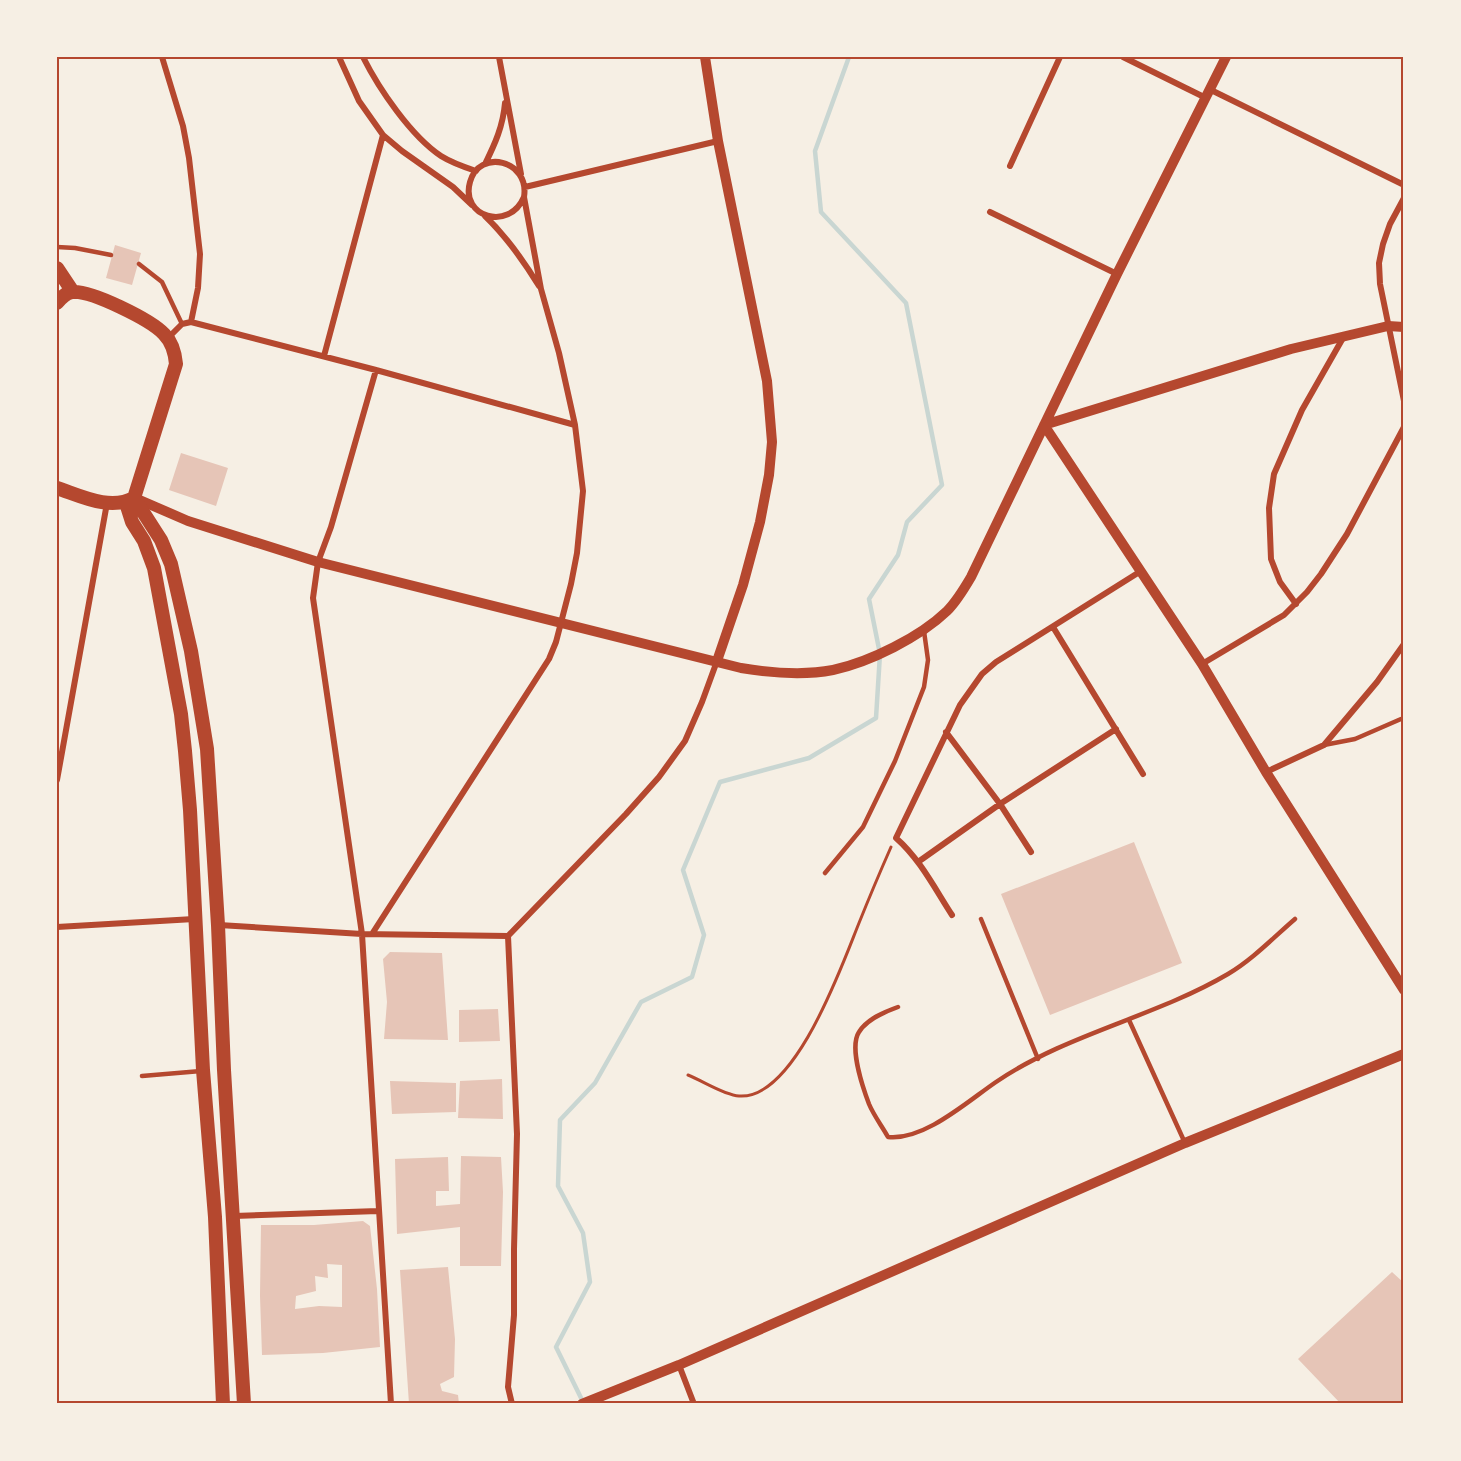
<svg xmlns="http://www.w3.org/2000/svg" width="1461" height="1461" font-family="'Open Sans',sans-serif">
  <style>
    .lines { fill: none; stroke-linecap: round; stroke-linejoin: round }
    .stream { stroke: #c9d6d2; stroke-width: 4.5 }
    .building { fill: #e6c5b7; fill-rule: evenodd }
    .path { stroke: #b5482f; stroke-width: 3 }
    .service { stroke: #b5482f; stroke-width: 4.5 }
    .minor { stroke: #b5482f; stroke-width: 6 }
    .tertiary { stroke: #b5482f; stroke-width: 10 }
    .primary { stroke: #b5482f; stroke-width: 14 }
    .neatline { fill: none; stroke: #b5482f; stroke-width: 2 }
  </style>
  <rect width="100%" height="100%" fill="#f6efe4"/>
  <g class="lines">
    <!-- stream -->
    <path class="stream" d="M 583,1402 L 556,1347 L 590,1282 L 583,1233 L 558,1186 L 560,1120 L 595,1083 L 641,1002 L 692,977 L 704,935 L 683,870 L 720,782 L 809,758 L 876,718 L 880,654 L 869,599 L 898,555 L 907,522 L 942,485 L 906,303 L 821,212 L 815,151 L 849,57"/>
  </g>
  <!-- building -->
  <path class="building" d="M 115,245 L 141,253 L 132,285 L 106,278 Z
    M 181,453 L 228,468 L 216,506 L 169,490 Z
    M 1134,842 L 1182,963 L 1050,1015 L 1001,894 Z
    M 390,952 L 442,953 L 448,1040 L 384,1039 L 387,1002 L 383,959 Z
    M 498,1009 L 500,1041 L 459,1042 L 459,1010 Z
    M 502,1079 L 503,1119 L 458,1118 L 460,1081 Z
    M 390,1081 L 456,1083 L 456,1112 L 392,1114 Z
    M 461,1156 L 501,1157 L 503,1192 L 501,1266 L 460,1266 L 460,1227 L 397,1234 L 395,1159 L 448,1157 L 449,1191 L 436,1191 L 436,1206 L 460,1204 Z
    M 363,1221 L 370,1226 L 377,1289 L 380,1347 L 323,1353 L 262,1355 L 260,1296 L 261,1225 L 314,1225 ZM 327,1264 L 342,1265 L 342,1307 L 319,1306 L 295,1309 L 296,1296 L 316,1291 L 315,1276 L 328,1278 Z
    M 448,1267 L 455,1339 L 454,1377 L 440,1384 L 442,1391 L 458,1395 L 459,1404 L 409,1404 L 400,1270 Z
    M 1392,1272 L 1404,1283 L 1404,1404 L 1341,1404 L 1298,1359 Z"/>
  <g class="lines">
    <!-- path -->
    <path class="path" d="M 688,1075 C 703,1081 724,1095 739,1096 C 795,1100 842,965 859,923 C 869,898 880,872 891,847"/>
    <!-- service -->
    <path class="service" d="M 57,247 L 75,248 L 111,255
      M 139,264 L 162,282 L 182,324
      M 1324,745 L 1355,739 L 1401,719
      M 825,873 L 863,827 L 895,761 L 924,687 L 928,660 L 924,631
      M 981,919 L 1038,1059
      M 898,1007 C 884,1012 867,1019 859,1032 C 849,1047 863,1088 869,1104 C 874,1116 882,1126 888,1137 C 924,1141 968,1101 996,1082 C 1066,1034 1155,1017 1228,974 C 1253,959 1273,938 1295,919
      M 1129,1020 L 1185,1143
      M 142,1076 L 201,1071"/>
    <!-- minor -->
    <path class="minor" d="M 162,57 L 183,126 L 189,158 L 200,254 L 198,288 L 191,322
      M 339,57 L 359,101 L 383,135 L 402,151 L 453,187 L 472,205
      M 363,57 C 379,89 411,136 441,156 C 452,163 464,167 476,171
      M 499,57 L 521,174
      M 1123,57 L 1206,98
      M 1211,90 L 1404,185
      M 485,164 C 495,144 503,126 505,103
      M 1010,166 L 1060,57
      M 525,187 L 718,141
      M 1404,198 L 1390,224 L 1383,244 L 1379,263 L 1380,284 L 1404,401
      M 990,212 L 1117,274
      M 485,216 C 507,237 523,260 539,286
      M 168,338 L 182,324 L 191,322 L 376,370 L 575,425
      M 324,356 L 383,135
      M 376,370 L 331,527 L 318,562 L 313,598 L 362,934 L 391,1404
      M 1296,604 L 1280,582 L 1271,559 L 1269,508 L 1274,474 L 1302,410 L 1343,338
      M 1053,627 L 1143,774
      M 1202,664 L 1284,615 L 1307,592 L 1321,574 L 1347,534 L 1404,427
      M 946,732 L 1000,804 L 1031,852
      M 1266,772 L 1324,745 L 1377,682 L 1404,644
      M 57,780 L 107,503
      M 918,862 L 1000,804 L 1116,729
      M 952,915 C 935,889 920,859 896,838 L 960,705 L 982,674 L 996,662 L 1141,571
      M 219,925 L 362,934 L 508,936
      M 57,927 L 194,919
      M 372,934 L 549,659 L 556,642 L 571,584 L 577,553 L 583,491 L 575,425 L 559,353 L 541,289 L 524,197 C 530,160 479,148 470,182 C 460,217 509,232 524,197
      M 234,1216 L 378,1211
      M 679,1365 L 694,1404
      M 512,1404 L 508,1387 L 514,1315 L 514,1249 L 517,1134 L 508,936 L 626,814 L 659,777 L 685,741 L 702,702 L 717,661"/>
    <!-- tertiary -->
    <path class="tertiary" d="M 705,57 L 718,141 L 767,381 L 772,442 L 769,475 L 760,522 L 743,585 L 717,661
      M 1404,327 L 1388,326 L 1291,349 L 1044,425 L 1202,664 L 1266,772 L 1404,990
      M 135,498 L 188,521 L 318,562 L 741,668 C 771,673 802,676 833,670 C 870,662 920,637 947,611 C 957,601 964,589 971,577 L 1117,274 L 1226,57
      M 582,1404 L 679,1365 L 1185,1143 L 1404,1054"/>
    <!-- primary -->
    <path class="primary" d="M 57,268 L 73,292
      M 57,303 C 61,298 65,293 72,292 C 91,290 151,320 164,334 C 172,342 175,353 176,364 L 134,498 C 110,511 81,496 57,488
      M 134,498 L 161,540 L 171,564 L 191,651 L 207,749 L 218,925 L 224,1070 L 244,1404
      M 126,503 L 132,522 L 144,541 L 154,568 L 181,714 L 185,751 L 190,810 L 203,1070 L 215,1217 L 223,1404"/>
  </g>
  <!-- border -->
  <rect width="1461" height="1461" fill="none" stroke="#f6efe4" stroke-width="117"/>
  <rect x="58" y="58" width="1344" height="1344" class="neatline"/>
</svg>
